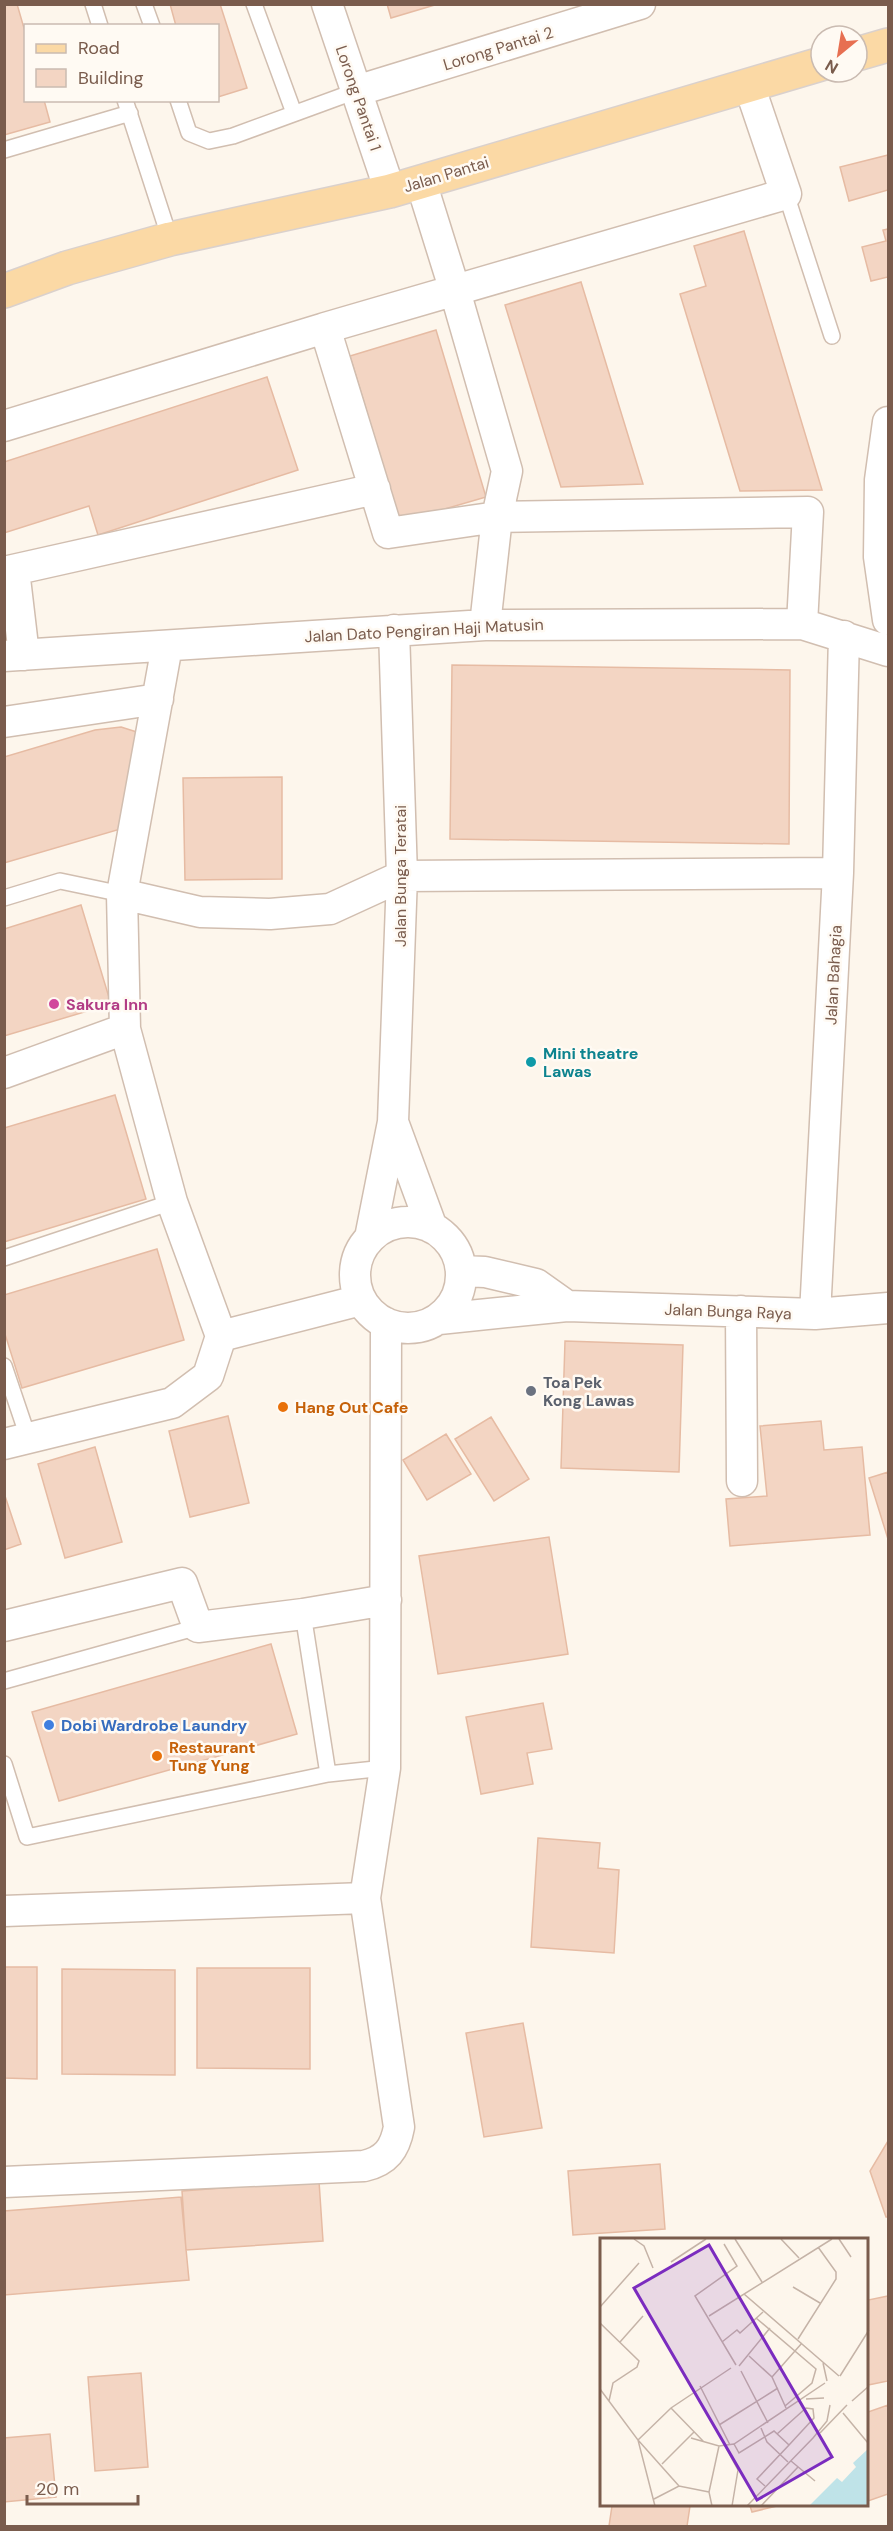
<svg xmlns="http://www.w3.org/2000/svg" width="893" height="2531" font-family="'DM Sans',sans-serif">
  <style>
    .building { fill: #f3d5c3; stroke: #e6bba3; stroke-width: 1.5 }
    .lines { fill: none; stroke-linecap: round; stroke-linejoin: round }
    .service-casing { stroke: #d1beb0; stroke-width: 18 }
    .minor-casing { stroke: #d1beb0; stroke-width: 33 }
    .primary-casing { stroke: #dad1cd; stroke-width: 36 }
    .service { stroke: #fff; stroke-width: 15 }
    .minor { stroke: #fff; stroke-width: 30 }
    .primary { stroke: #fbd9a5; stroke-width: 33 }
    .hotel-dot { fill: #d1479c; stroke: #fffaf3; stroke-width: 2 }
    .culture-dot { fill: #0f9aa8; stroke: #fffaf3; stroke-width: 2 }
    .worship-dot { fill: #6b7280; stroke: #fffaf3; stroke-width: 2 }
    .food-dot { fill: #e8710a; stroke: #fffaf3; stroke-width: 2 }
    .shop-dot { fill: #3f7fe0; stroke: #fffaf3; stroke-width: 2 }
    .labels { text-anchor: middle; stroke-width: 5; stroke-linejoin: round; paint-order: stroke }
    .street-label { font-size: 16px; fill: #7a5c4d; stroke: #fffaf3 }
    .hotel-label { font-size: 16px; font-weight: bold; fill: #b23c85; stroke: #fffaf3; text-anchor: start }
    .culture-label { font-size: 16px; font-weight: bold; fill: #0d838f; stroke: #fffaf3; text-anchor: start }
    .worship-label { font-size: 16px; font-weight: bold; fill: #5b616d; stroke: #fffaf3; text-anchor: start }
    .food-label { font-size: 16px; font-weight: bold; fill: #c56008; stroke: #fffaf3; text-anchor: start }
    .shop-label { font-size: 16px; font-weight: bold; fill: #366cbe; stroke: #fffaf3; text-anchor: start }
    .inset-road { fill: none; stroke: #c5b3a7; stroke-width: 1.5 }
    .view { fill: #7b2cbf; fill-opacity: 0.15; stroke: #7b2cbf; stroke-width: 3 }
    .inset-edge { fill: none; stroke: #7a5c4d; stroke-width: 3 }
  </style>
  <rect width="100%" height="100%" fill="#fdf6ec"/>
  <!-- building -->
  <path class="building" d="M 4,4 L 17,4 L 26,35 L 26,100 L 44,100 L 50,122 L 4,135 Z
    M 170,4 L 220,4 L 247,88 L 218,97 L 218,26 L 176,26 Z
    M 387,4 L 438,4 L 391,18 Z
    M 888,155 L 888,190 L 849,201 L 840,167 Z
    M 888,229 L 888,277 L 871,281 L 862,247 L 886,241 L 883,230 Z
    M 744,231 L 822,490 L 740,491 L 680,294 L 706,286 L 694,246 Z
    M 581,282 L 643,484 L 561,487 L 505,305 Z
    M 436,330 L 486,497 L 400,522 L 350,356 Z
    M 267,377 L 298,470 L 98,535 L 89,506 L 4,533 L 4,462 Z
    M 452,665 L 790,670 L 789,844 L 450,839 Z
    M 121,727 L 140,733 L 124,828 L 4,863 L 4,757 L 95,730 Z
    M 282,777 L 282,879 L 185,880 L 183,778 Z
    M 81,905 L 111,1004 L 4,1036 L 4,929 Z
    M 115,1095 L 146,1199 L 4,1242 L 4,1128 Z
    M 157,1249 L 184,1340 L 22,1388 L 4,1331 L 4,1295 Z
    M 565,1341 L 683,1345 L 679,1472 L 561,1468 Z
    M 228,1416 L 249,1503 L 190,1517 L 169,1431 Z
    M 491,1417 L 529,1479 L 494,1501 L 455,1439 Z
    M 821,1421 L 824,1450 L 862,1447 L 870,1535 L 730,1546 L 726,1499 L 767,1496 L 760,1426 Z
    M 446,1434 L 471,1474 L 427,1500 L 403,1460 Z
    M 95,1447 L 122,1542 L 65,1558 L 38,1464 Z
    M 888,1472 L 888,1539 L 869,1478 Z
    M 4,1493 L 21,1544 L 4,1550 Z
    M 549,1537 L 568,1654 L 438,1674 L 419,1556 Z
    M 271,1644 L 297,1734 L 59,1801 L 32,1712 Z
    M 543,1703 L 552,1749 L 527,1753 L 533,1784 L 481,1794 L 466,1717 Z
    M 538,1838 L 600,1843 L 598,1868 L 619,1870 L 614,1953 L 531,1947 Z
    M 4,1967 L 37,1967 L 37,2079 L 4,2078 Z
    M 197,1968 L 310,1968 L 310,2069 L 197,2068 Z
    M 62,1969 L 175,1970 L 175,2075 L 62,2074 Z
    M 523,2023 L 542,2128 L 484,2137 L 466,2033 Z
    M 888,2141 L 888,2217 L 886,2217 L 870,2171 Z
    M 660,2164 L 665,2229 L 573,2235 L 568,2171 Z
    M 319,2181 L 323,2241 L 186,2250 L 182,2191 Z
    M 181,2197 L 189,2280 L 4,2295 L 4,2211 Z
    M 888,2296 L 888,2381 L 868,2385 L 868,2300 Z
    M 141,2373 L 148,2467 L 95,2471 L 88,2377 Z
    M 888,2405 L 888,2494 L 868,2501 L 868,2412 Z
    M 50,2434 L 56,2497 L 4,2502 L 4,2438 Z
    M 612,2506 L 690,2506 L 687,2526 L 609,2526 Z
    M 750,2506 L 777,2506 L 752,2512 Z"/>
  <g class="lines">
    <defs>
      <path id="service" d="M 93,4 L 100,26
        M 144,4 L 152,26
        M 254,4 L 294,113
        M 125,100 L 170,239
        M 178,100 L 189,133 L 209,141 L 233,136 L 356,91
        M 4,150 L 130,113
        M 786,194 L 832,336
        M 4,898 L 60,881 L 122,894
        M 4,1258 L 172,1202
        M 4,1366 L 28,1437
        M 303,1614 L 328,1774
        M 4,1681 L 198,1627
        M 4,1764 L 27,1837 L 328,1774 L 385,1768"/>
      <path id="minor" d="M 327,4 L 390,191
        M 749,85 L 786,194 L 325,328 L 388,533 L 497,517 L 808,512 L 802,624
        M 356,91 L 640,4
        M 421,182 L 455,291 L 507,471 L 497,517 L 485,625
        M 888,422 L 880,480 L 879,557 L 888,620
        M 4,426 L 325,328
        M 14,570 L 24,655
        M 4,572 L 375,489
        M 4,656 L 485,625 L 802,624 L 888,651
        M 4,722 L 158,699
        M 122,894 L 200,912 L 270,914 L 330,909 L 402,876 L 838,873
        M 4,1073 L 125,1029
        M 393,1122 L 432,1228
        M355 1275a53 53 0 1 1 106 0a53 53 0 1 1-106 0Z
        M 370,1238 L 393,1122 L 402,876 L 394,630
        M 461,1271 L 485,1272 L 536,1284 L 567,1306
        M 741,1311 L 742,1481
        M 815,1314 L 838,873 L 844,636
        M 439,1319 L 567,1306 L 815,1314 L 888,1308
        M 221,1336 L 361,1300
        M 4,1444 L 172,1403 L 208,1376 L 221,1336 L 172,1202 L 125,1029 L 122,894 L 167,646
        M 4,1626 L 182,1583 L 198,1627 L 303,1614 L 386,1600
        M 4,1911 L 365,1898
        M 4,2182 L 364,2166 C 386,2161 395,2149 399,2127 L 365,1898 L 385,1768 L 386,1323"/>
      <path id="primary" d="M 857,54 L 888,45
        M 4,291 L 67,268 L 170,239 L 390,191 L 821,64"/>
    </defs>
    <!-- service casing -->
    <use href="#service" class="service-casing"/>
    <!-- minor casing -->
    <use href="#minor" class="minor-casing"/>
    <!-- primary casing -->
    <use href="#primary" class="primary-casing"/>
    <!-- service -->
    <use href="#service" class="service"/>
    <!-- minor -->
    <use href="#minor" class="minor"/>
    <!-- primary -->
    <use href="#primary" class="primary"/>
  </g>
  <!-- markers -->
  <circle class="hotel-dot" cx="54" cy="1004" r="6"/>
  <circle class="culture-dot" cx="531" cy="1062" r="6"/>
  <circle class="worship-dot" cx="531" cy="1391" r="6"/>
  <g class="food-dot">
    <circle cx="283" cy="1407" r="6"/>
    <circle cx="157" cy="1756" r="6"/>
  </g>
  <circle class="shop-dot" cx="49" cy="1725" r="6"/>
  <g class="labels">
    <!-- street labels -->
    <g class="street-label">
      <text transform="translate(498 48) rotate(-17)" y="6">Lorong Pantai 2</text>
      <text transform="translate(359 98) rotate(71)" y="6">Lorong Pantai 1</text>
      <text transform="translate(446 174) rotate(-17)" y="6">Jalan Pantai</text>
      <text transform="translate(424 630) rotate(-3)" y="6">Jalan Dato Pengiran Haji Matusin</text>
      <text transform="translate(400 876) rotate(-90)" y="6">Jalan Bunga Teratai</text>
      <text transform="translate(833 975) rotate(-87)" y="6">Jalan Bahagia</text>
      <text transform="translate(728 1311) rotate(2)" y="6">Jalan Bunga Raya</text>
    </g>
    <!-- hotel labels -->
    <g class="hotel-label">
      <text x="66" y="1010">Sakura Inn</text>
    </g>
    <!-- culture labels -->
    <g class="culture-label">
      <text x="543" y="1059">Mini theatre<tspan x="543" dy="18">Lawas</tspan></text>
    </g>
    <!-- worship labels -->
    <g class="worship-label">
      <text x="543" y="1388">Toa Pek<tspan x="543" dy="18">Kong Lawas</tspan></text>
    </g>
    <!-- food labels -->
    <g class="food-label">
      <text x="295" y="1413">Hang Out Cafe</text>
      <text x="169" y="1753">Restaurant<tspan x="169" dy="18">Tung Yung</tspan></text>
    </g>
    <!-- shop labels -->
    <g class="shop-label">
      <text x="61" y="1731">Dobi Wardrobe Laundry</text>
    </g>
  </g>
  <!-- overview -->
  <g transform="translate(600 2238)">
    <rect width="268" height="268" fill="#fdf6ec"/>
    <path d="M 268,211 L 268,268 L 209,268 L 237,240 L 242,244 L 256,229 L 253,225 Z" fill="#bfe3e8"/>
    <path class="inset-road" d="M 34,1 L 44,8 L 53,30M 135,1 L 162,44M 181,1 L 199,20M 239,1 L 251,19M 124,6 L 137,28 L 95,58 L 136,127M 71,24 L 106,1M 193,49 L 220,65M 144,56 L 239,138M 0,69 L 39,25M 109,78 L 232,1M 156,80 L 216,131 L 212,145 L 185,168M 0,85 L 39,123 L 37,129 L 13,145 L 9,163M 198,101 L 236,41 L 236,34 L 218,9M 20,104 L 43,78M 122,104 L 137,92 L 140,95 L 163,74M 149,118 L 172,139 L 186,170M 223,125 L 227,143M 139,128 L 170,90M 141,133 L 168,185M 240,138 L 269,92M 172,139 L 202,105M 100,148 L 130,207M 0,151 L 38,202 L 55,268M 206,161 L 224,160M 252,163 L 269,148M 71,170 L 104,204M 243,175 L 268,205M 119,187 L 178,150M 161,190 L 167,204 L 188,224M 220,195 L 247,167M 177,196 L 206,170 L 213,171 L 214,180 L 189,207M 91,200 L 119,208 L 134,206 L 225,145M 38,202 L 71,170 L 131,130M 38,202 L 79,248M 134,206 L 139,215 L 174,193 L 189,207 L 157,241 L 165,248M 125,208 L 138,232 L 132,268M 191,223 L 215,243M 62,226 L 94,194M 54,261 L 79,248 L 109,254M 112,268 L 109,254 L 119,208M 147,268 L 213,200 L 227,183 L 230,167M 161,268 L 198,229"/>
    <path class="view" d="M 109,7 L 232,219 L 157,262 L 34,50 Z"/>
    <rect width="268" height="268" class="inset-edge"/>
  </g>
  <!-- border -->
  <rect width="893" height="2531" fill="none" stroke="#7a5c4d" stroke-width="12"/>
  <!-- legend -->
  <rect x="24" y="24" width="195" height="78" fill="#fffaf3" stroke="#cabbb1" stroke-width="1.5"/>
  <rect x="36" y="44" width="30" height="9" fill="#fbd9a5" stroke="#cabbb1" stroke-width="1.5"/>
  <text x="78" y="54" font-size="18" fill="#7a5c4d">Road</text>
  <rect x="36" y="69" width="30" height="18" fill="#f3d5c3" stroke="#cabbb1" stroke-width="1.5"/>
  <text x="78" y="84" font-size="18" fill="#7a5c4d">Building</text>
  <!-- north arrow -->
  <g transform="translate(839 54) rotate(210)"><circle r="28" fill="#fffaf3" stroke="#cabbb1" stroke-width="1.5"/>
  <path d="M0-4.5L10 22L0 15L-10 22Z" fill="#e76f51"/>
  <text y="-9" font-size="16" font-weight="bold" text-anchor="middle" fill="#7a5c4d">N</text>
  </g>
  <!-- scale -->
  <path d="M27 2495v9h111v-9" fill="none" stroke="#7a5c4d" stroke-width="3"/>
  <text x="36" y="2495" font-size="18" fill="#7a5c4d" stroke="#fffaf3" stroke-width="4.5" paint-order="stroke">20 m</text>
</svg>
